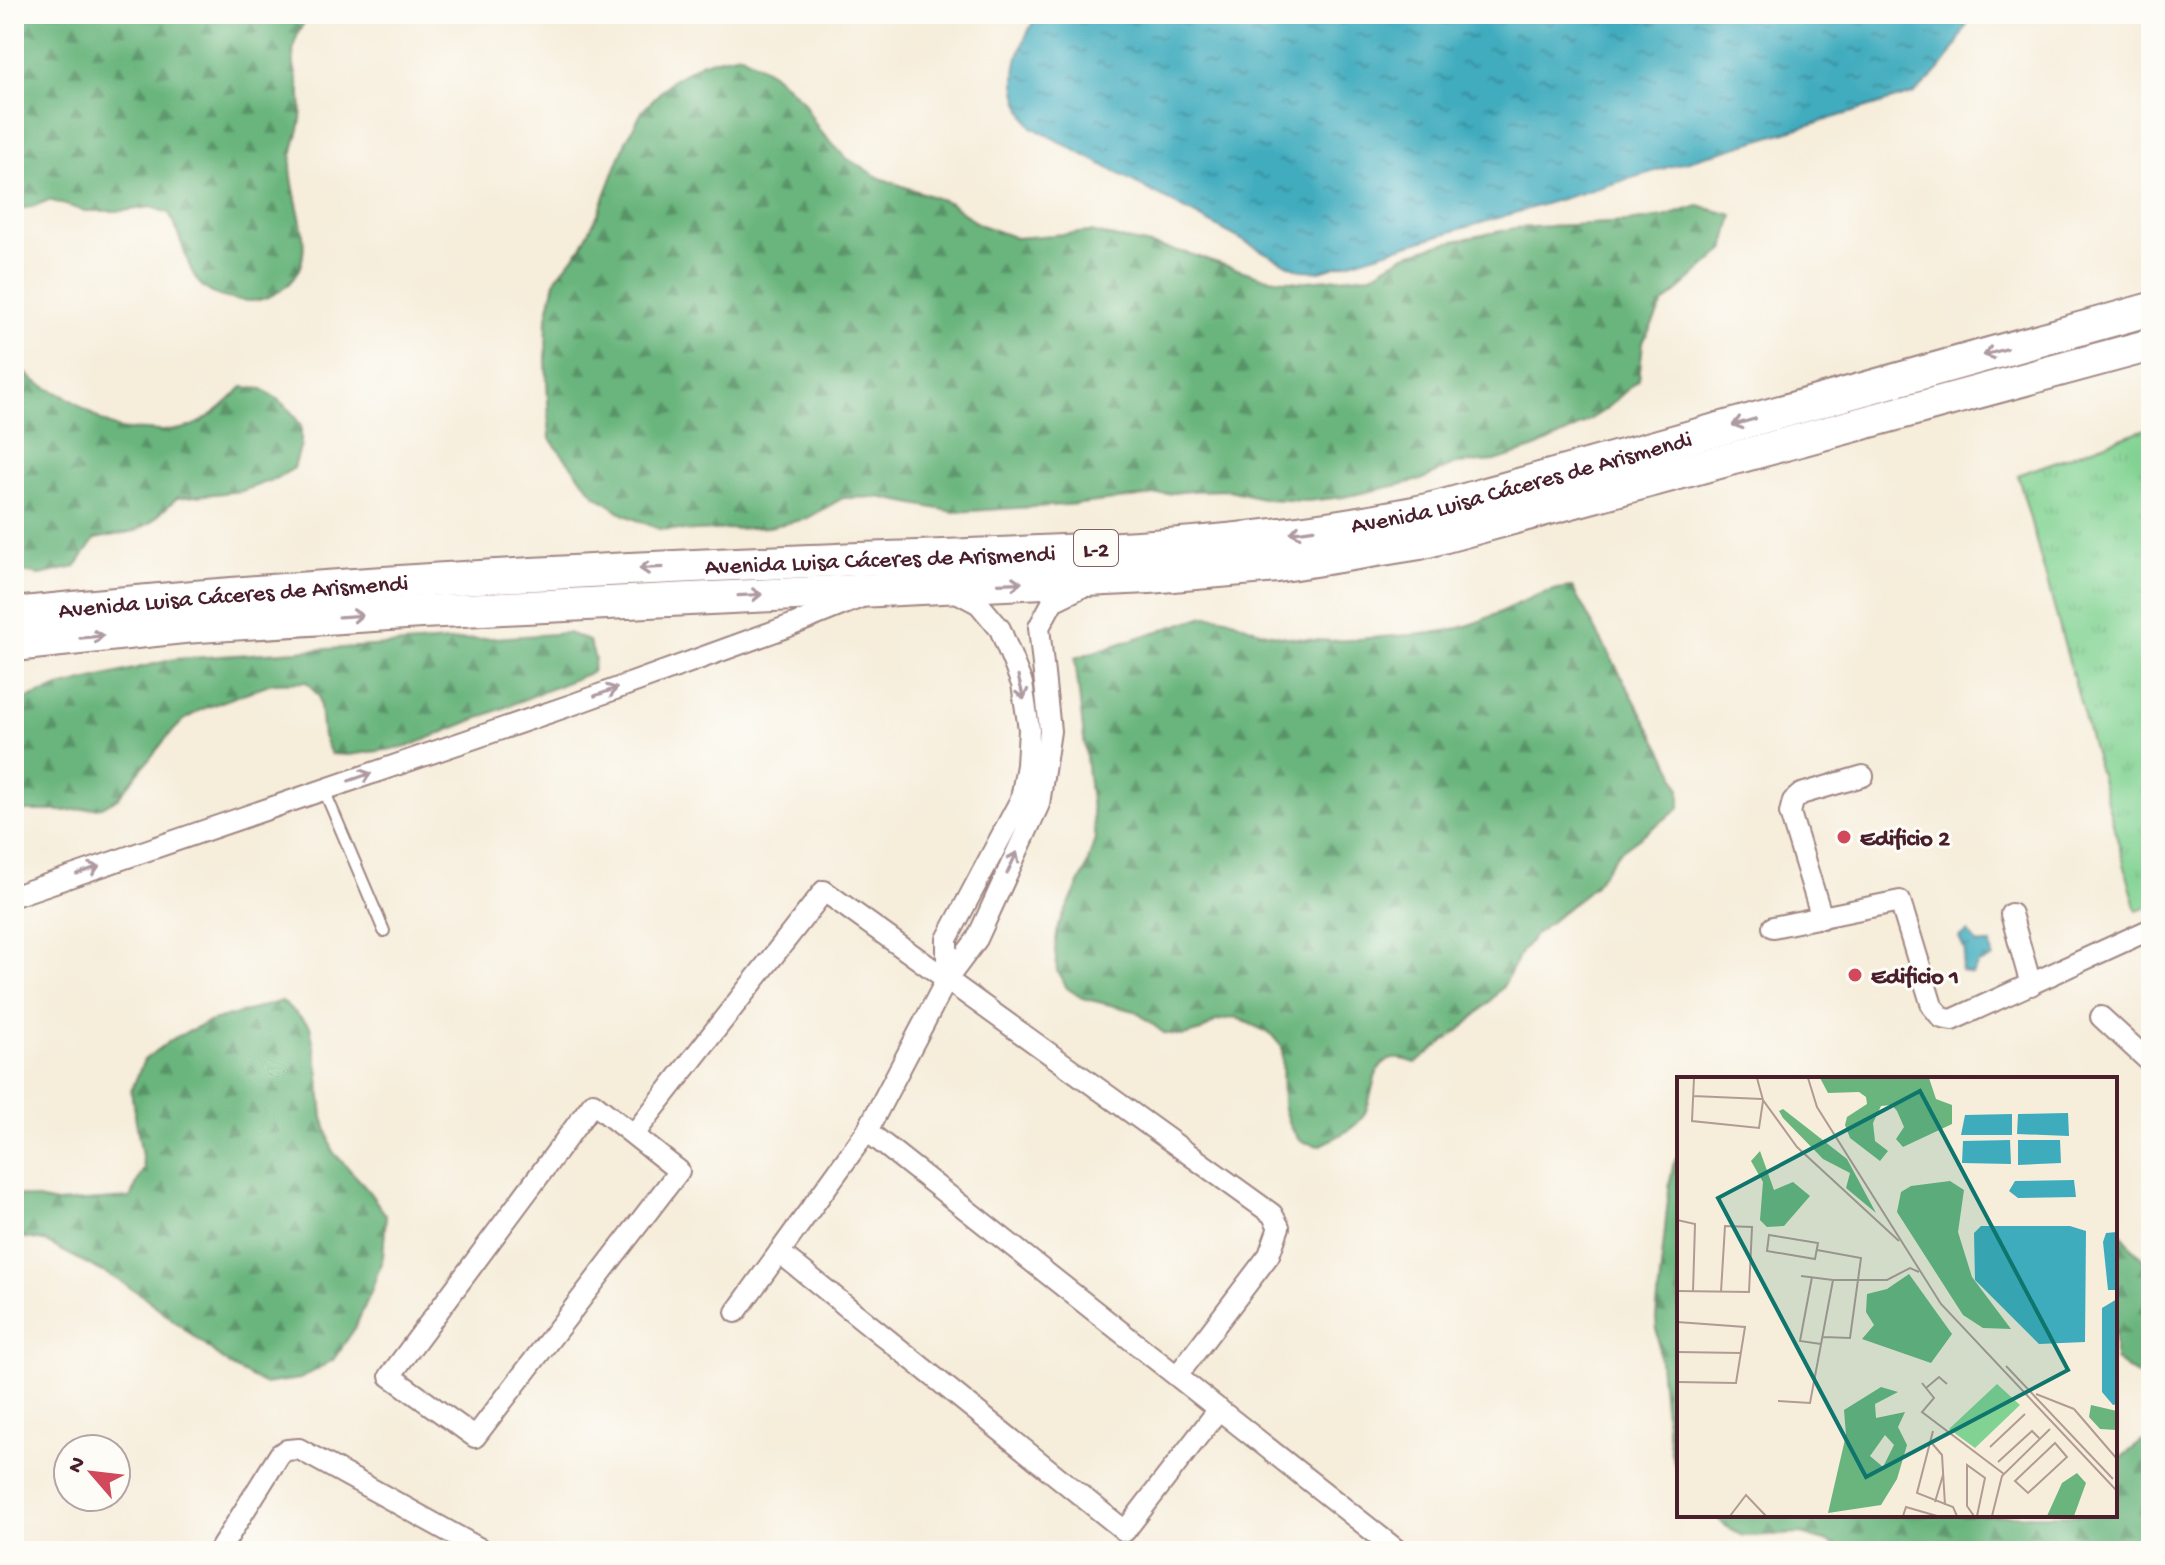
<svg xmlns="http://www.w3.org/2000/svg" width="2165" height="1565" font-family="'Gochi Hand',sans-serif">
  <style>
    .grass { fill: url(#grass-tufts); stroke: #66795f; stroke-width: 2 }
    .forest { fill: url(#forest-firs); stroke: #5a6a54; stroke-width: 2 }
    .water { fill: url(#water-ripples); stroke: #446674; stroke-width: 2 }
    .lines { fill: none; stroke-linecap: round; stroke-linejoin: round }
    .lane-casing { stroke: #a08682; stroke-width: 14 }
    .street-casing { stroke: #a08682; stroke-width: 24 }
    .primary-casing { stroke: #a08682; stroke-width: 36 }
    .lane { stroke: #fff; stroke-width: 10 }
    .street { stroke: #fff; stroke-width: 20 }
    .primary { stroke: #fff; stroke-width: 32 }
    .oneway { stroke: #ae9aa0 }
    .poi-dot { fill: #d1495b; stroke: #fdfcf7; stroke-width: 3 }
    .labels { text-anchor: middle; stroke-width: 6; stroke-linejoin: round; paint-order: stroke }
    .shield { fill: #fdfcf7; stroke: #806168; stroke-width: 2 }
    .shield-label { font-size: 22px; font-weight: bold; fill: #4a1f2b }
    .street-label { font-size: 24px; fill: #4a1f2b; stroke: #fdfcf7 }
    .poi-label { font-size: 24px; font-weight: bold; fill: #4a1f2b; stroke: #fdfcf7; text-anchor: start }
    .inset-road { fill: none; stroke: #b19b94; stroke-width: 2 }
    .view { fill: #0f766e; fill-opacity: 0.15; stroke: #0f766e; stroke-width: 4 }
    .inset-edge { fill: none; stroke: #4a1f2b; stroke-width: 4 }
  </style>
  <defs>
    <pattern id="grass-tufts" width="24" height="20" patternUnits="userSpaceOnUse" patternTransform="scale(2)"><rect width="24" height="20" fill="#82d393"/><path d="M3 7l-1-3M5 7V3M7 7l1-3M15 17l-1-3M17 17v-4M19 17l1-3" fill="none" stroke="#72b57f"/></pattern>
    <pattern id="forest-firs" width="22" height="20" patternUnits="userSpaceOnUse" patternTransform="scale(2)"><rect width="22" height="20" fill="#69b57d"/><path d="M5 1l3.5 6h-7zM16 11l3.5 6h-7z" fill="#589367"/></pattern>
    <pattern id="water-ripples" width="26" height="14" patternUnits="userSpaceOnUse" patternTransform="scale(2)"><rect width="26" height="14" fill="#3facbe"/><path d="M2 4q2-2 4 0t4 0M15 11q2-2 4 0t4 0" fill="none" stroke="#378b9b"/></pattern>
  </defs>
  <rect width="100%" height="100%" fill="#fdfcf7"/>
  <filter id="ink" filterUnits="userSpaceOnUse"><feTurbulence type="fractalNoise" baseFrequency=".0125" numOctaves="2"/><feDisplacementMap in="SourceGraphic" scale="16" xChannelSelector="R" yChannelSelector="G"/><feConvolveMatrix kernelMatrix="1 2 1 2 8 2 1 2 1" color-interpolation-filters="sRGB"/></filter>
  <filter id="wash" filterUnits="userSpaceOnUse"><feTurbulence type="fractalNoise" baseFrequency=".006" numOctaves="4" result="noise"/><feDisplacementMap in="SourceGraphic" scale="32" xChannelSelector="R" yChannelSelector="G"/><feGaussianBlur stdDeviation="1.8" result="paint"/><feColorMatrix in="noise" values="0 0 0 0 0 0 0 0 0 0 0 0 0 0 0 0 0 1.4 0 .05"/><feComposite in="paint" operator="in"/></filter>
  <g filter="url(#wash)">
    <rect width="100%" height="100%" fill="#f6edda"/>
    <!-- grass -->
    <path class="grass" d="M 2151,427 L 2151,905 L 2137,911 L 2018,475 Z"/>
    <!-- forest -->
    <path class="forest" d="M 14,14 L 310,14 C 275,60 306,74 301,119 C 299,135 291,149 291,166 C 292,209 325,260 280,291 C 272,296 261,301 251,301 C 182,299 195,263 169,213 L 151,207 L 123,211 L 85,211 L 49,200 L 32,207 L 14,209 Z
      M 740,54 L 772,73 L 802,100 L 819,130 L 846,158 L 880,178 L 950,203 L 978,224 L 1016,238 L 1091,232 L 1187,253 L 1262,277 L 1298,282 L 1371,275 L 1405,255 L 1444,243 L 1515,228 L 1626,222 L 1664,217 L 1698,206 L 1733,215 L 1724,250 L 1663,304 L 1643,342 L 1639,379 L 1605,410 L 1573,430 L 1533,449 L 1495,461 L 1455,464 L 1421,480 L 1344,497 L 1307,501 L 1266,499 L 1229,490 L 1190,491 L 1080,504 L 954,512 L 879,497 L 843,498 L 806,519 L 769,527 L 696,531 L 659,529 L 625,515 L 594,494 L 550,439 L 546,361 L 547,317 L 556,278 L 580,249 L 598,214 L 626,141 L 643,110 L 671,81 L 703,62 Z
      M 14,358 C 35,389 45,384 73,401 C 88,411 103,424 121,429 C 129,431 138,429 146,430 C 193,436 210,418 243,387 L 262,389 L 277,399 L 290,410 L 301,426 L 301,444 L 294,468 L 277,478 L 242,491 L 177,498 L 150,523 L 135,531 L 95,539 L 75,567 L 40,575 L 14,571 Z
      M 1572,587 L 1673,770 L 1680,789 L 1680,808 L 1618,853 L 1594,886 L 1535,935 L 1521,952 L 1504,985 L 1491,1000 L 1465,1026 L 1416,1063 C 1370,1045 1377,1086 1365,1113 C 1357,1129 1334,1138 1319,1146 L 1301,1141 L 1290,1127 L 1283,1106 L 1282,1047 L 1270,1033 L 1235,1017 L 1216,1021 L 1201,1031 L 1183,1036 L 1164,1033 L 1135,1011 L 1082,998 L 1067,988 L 1057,971 L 1055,949 L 1058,926 L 1085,872 L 1095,838 L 1075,658 L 1205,616 C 1233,615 1237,625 1263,632 C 1295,640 1326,643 1360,639 C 1393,635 1430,636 1463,627 C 1501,616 1533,590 1572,587 Z
      M 568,633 L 589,641 L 595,659 L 592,672 L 407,747 L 349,755 L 331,754 L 323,736 L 319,697 L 307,682 L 272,683 L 200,710 L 183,721 L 168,736 L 118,798 L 102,807 L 64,811 L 14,811 L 14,705 L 20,701 L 59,687 L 175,659 Z
      M 282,1001 L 310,1026 L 318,1068 L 323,1117 L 333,1152 L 364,1185 L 386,1215 L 383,1257 L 371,1292 L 355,1328 L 333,1360 L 300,1379 L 264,1384 L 232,1367 L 142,1295 L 111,1276 L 44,1241 L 14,1236 L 14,1194 L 56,1203 L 130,1198 L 144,1168 L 131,1091 L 144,1060 L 174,1038 L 206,1023 Z
      M 1679,1153 L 1679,1476 L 1671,1453 L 1665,1416 L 1656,1319 L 1669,1189 L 1673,1165 Z
      M 2115,1228 C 2129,1240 2136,1255 2151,1267 L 2151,1385 L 2115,1360 Z
      M 2151,1435 L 2151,1551 L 1843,1551 L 1828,1542 L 1802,1534 L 1743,1536 L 1728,1528 L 1714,1515 L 2115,1515 L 2115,1462 Z"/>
    <!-- water -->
    <path class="water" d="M 1037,14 L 1972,14 C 1955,49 1945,70 1913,94 L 1320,271 L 1300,270 L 1281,261 L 1032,127 C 1003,84 1015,57 1037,14 Z
      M 1968,932 L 1977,944 L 1991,944 L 1993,958 L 1978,964 L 1972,974 L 1961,971 L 1965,952 L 1959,937 Z"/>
  </g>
  <g filter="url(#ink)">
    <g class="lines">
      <defs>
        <path id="lane" d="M 324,790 L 384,931"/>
        <path id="street" d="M 1084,586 L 1053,601 L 1039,627 L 1050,731 L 1039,804 L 977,939 L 947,979 L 867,1131 L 1398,1551
          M 14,896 L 574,704 L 792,625 L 859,598
          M 2011,914 L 2031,985
          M 1822,918 L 1790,813 L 1793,801 L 1801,794 L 1863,776
          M 1773,927 L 1900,901 L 1932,1006 L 1942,1018 L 1952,1020 L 2151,929
          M 947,979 L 947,939 L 1021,799 L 1027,765 L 1029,729 L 1022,684 L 1000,629 L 979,604 L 949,588
          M 2101,1017 L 2151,1063
          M 593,1103 L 679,1171 L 475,1437 L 390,1376 Z
          M 634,1134 L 824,891 L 1272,1214 L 1279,1227 L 1269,1255 L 1177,1376
          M 779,1252 L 1125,1531 L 1219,1409
          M 736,1312 L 867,1131
          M 219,1551 L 280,1454 L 287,1450 L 299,1449 L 484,1551"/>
        <g id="primary">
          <path id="s1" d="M 14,614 C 278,586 544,572 810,561 C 1010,552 1213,553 1409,514 C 1441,508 1473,497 1504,489 L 2151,309"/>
          <path d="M 14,645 L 183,627 L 421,612 L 1149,577 L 1277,566 L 1420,543 L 2151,345"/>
        </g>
      </defs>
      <!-- lane casing -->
      <use href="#lane" class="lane-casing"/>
      <!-- street casing -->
      <use href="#street" class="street-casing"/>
      <!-- primary casing -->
      <use href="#primary" class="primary-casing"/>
      <!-- lane -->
      <use href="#lane" class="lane"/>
      <!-- street -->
      <use href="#street" class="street"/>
      <!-- primary -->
      <use href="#primary" class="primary"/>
    </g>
    <!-- one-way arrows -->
    <defs><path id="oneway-shaft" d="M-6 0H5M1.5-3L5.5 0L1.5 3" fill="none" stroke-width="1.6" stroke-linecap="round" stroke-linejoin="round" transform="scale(2)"/></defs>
    <g class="oneway">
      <use href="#oneway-shaft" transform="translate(1995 352) rotate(164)"/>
      <use href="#oneway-shaft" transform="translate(1744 422) rotate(164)"/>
      <use href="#oneway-shaft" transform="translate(1302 531) rotate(172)"/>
      <use href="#oneway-shaft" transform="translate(651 568) rotate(177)"/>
      <use href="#oneway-shaft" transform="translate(1010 583) rotate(-2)"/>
      <use href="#oneway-shaft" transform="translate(750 595) rotate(-3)"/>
      <use href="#oneway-shaft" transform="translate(351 616) rotate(-4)"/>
      <use href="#oneway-shaft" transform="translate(92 637) rotate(-6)"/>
      <use href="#oneway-shaft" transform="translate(1021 688) rotate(76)"/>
      <use href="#oneway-shaft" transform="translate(606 692) rotate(-20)"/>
      <use href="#oneway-shaft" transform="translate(360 777) rotate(-19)"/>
      <use href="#oneway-shaft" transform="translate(1012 863) rotate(-65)"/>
      <use href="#oneway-shaft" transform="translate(88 870) rotate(-19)"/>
    </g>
  </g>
  <!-- markers -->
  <g class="poi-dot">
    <circle cx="1844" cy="837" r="8"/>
    <circle cx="1855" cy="975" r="8"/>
  </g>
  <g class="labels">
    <!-- shield labels -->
    <rect class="shield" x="1074" y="530" width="44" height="36" rx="6"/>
    <g class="shield-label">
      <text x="1096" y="556">L-2</text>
    </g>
    <!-- street labels -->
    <g class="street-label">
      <text dy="8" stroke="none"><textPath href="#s1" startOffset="1516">Avenida Luisa Cáceres de Arismendi</textPath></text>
      <text dy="8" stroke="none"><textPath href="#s1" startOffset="868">Avenida Luisa Cáceres de Arismendi</textPath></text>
      <text dy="8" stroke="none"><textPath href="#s1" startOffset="220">Avenida Luisa Cáceres de Arismendi</textPath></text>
    </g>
    <!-- poi labels -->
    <g class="poi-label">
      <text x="1860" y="845">Edificio 2</text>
      <text x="1871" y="983">Edificio 1</text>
    </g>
  </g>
  <!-- overview -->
  <g transform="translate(1677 1077)">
    <rect width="440" height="440" fill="#f6edda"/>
    <path d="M 320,307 L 343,328 L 298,371 L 272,352 Z" fill="#82d393"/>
    <path d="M 143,1 L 252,1 L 259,22 L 275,28 L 275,47 L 226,70 L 219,62 L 227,50 L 220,34 L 215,28 L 204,29 L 196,46 L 198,64 L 211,74 L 203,84 L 173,61 L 168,48 L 170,40 L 190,27 L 189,20 L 182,15 L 151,16 ZM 106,32 L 170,82 L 199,136 L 169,111 L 173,96 L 146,82 L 106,41 L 102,34 ZM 83,74 L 97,113 L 116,105 L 133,119 L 107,149 L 90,150 L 83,143 L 86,105 L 74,84 ZM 273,104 L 287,113 L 281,155 L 295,200 L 334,252 L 306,251 L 286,238 L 220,135 L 224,115 L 234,109 ZM 232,197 L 275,257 L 254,286 L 185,262 L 197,248 L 189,235 L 190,217 L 210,212 ZM 204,310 L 221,315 L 198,327 L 199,341 L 228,335 L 221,350 L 230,368 L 220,402 L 204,428 L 151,436 L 169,358 L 167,333 ZM 208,358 L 217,368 L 206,390 L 193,379 ZM 414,328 L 440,334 L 440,353 L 423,352 L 412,340 ZM 400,396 L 409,406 L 397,439 L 370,439 L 385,406 Z" fill="#69b57d" fill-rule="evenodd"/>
    <path d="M 391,36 L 392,59 L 340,57 L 341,37 ZM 335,37 L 335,58 L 284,58 L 288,38 ZM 333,63 L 334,87 L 285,86 L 286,64 ZM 341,63 L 383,63 L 384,86 L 341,88 ZM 397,103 L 399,120 L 341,121 L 332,114 L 338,104 ZM 304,149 L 393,149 L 409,154 L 408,265 L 362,267 L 298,203 L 297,156 ZM 440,155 L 440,213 L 431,213 L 426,165 L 429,156 ZM 440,222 L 440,327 L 436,328 L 425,315 L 425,231 Z" fill="#3facbe"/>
    <path class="inset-road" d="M 17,1 L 15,44 L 82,51 L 86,24M 80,1 L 86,23 L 120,70 L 222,164M 131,1 L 140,30 L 264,227 L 440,414M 16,19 L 85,22M 0,143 L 18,147 L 16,215M 92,158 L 141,166 L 138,182 L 90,174 ZM 140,173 L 184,181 L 173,261 L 146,260M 124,199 L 156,203M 135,200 L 123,264 L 144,267M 0,214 L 72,215 L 75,150 L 48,149 L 44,215M 0,245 L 68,250 L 59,306 L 0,305M 0,275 L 64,276M 329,289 L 436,402M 245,306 L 257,321 L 245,335 L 327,397M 249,311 L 262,300 L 270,307M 359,317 L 397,332M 101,324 L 133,326 L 156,203 L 210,203 L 233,191 L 242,195M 397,332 L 440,382M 256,354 L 240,416 L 276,430 L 280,439M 253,364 L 265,378 L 268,428M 378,366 L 390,380 L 351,416 L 338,404 ZM 313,370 L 348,337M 321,385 L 355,354 L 363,362M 258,425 L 266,398M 53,439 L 69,418 L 89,439M 226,439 L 229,430 L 260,439M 297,439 L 290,429 L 290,388 L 308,401 L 300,439M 315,439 L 325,399 L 373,352"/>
    <path class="view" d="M 243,14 L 391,293 L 189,400 L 41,121 Z"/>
    <rect width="440" height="440" class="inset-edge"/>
  </g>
  <!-- margin -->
  <rect width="2165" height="1565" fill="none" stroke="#fdfcf7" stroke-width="48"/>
  <!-- north arrow -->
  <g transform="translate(92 1473) rotate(298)"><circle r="38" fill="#fdfcf7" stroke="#b5a4a5" stroke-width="2"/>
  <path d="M0-6L14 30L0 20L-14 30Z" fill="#d1495b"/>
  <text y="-12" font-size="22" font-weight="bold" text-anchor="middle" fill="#4a1f2b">N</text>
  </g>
</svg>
